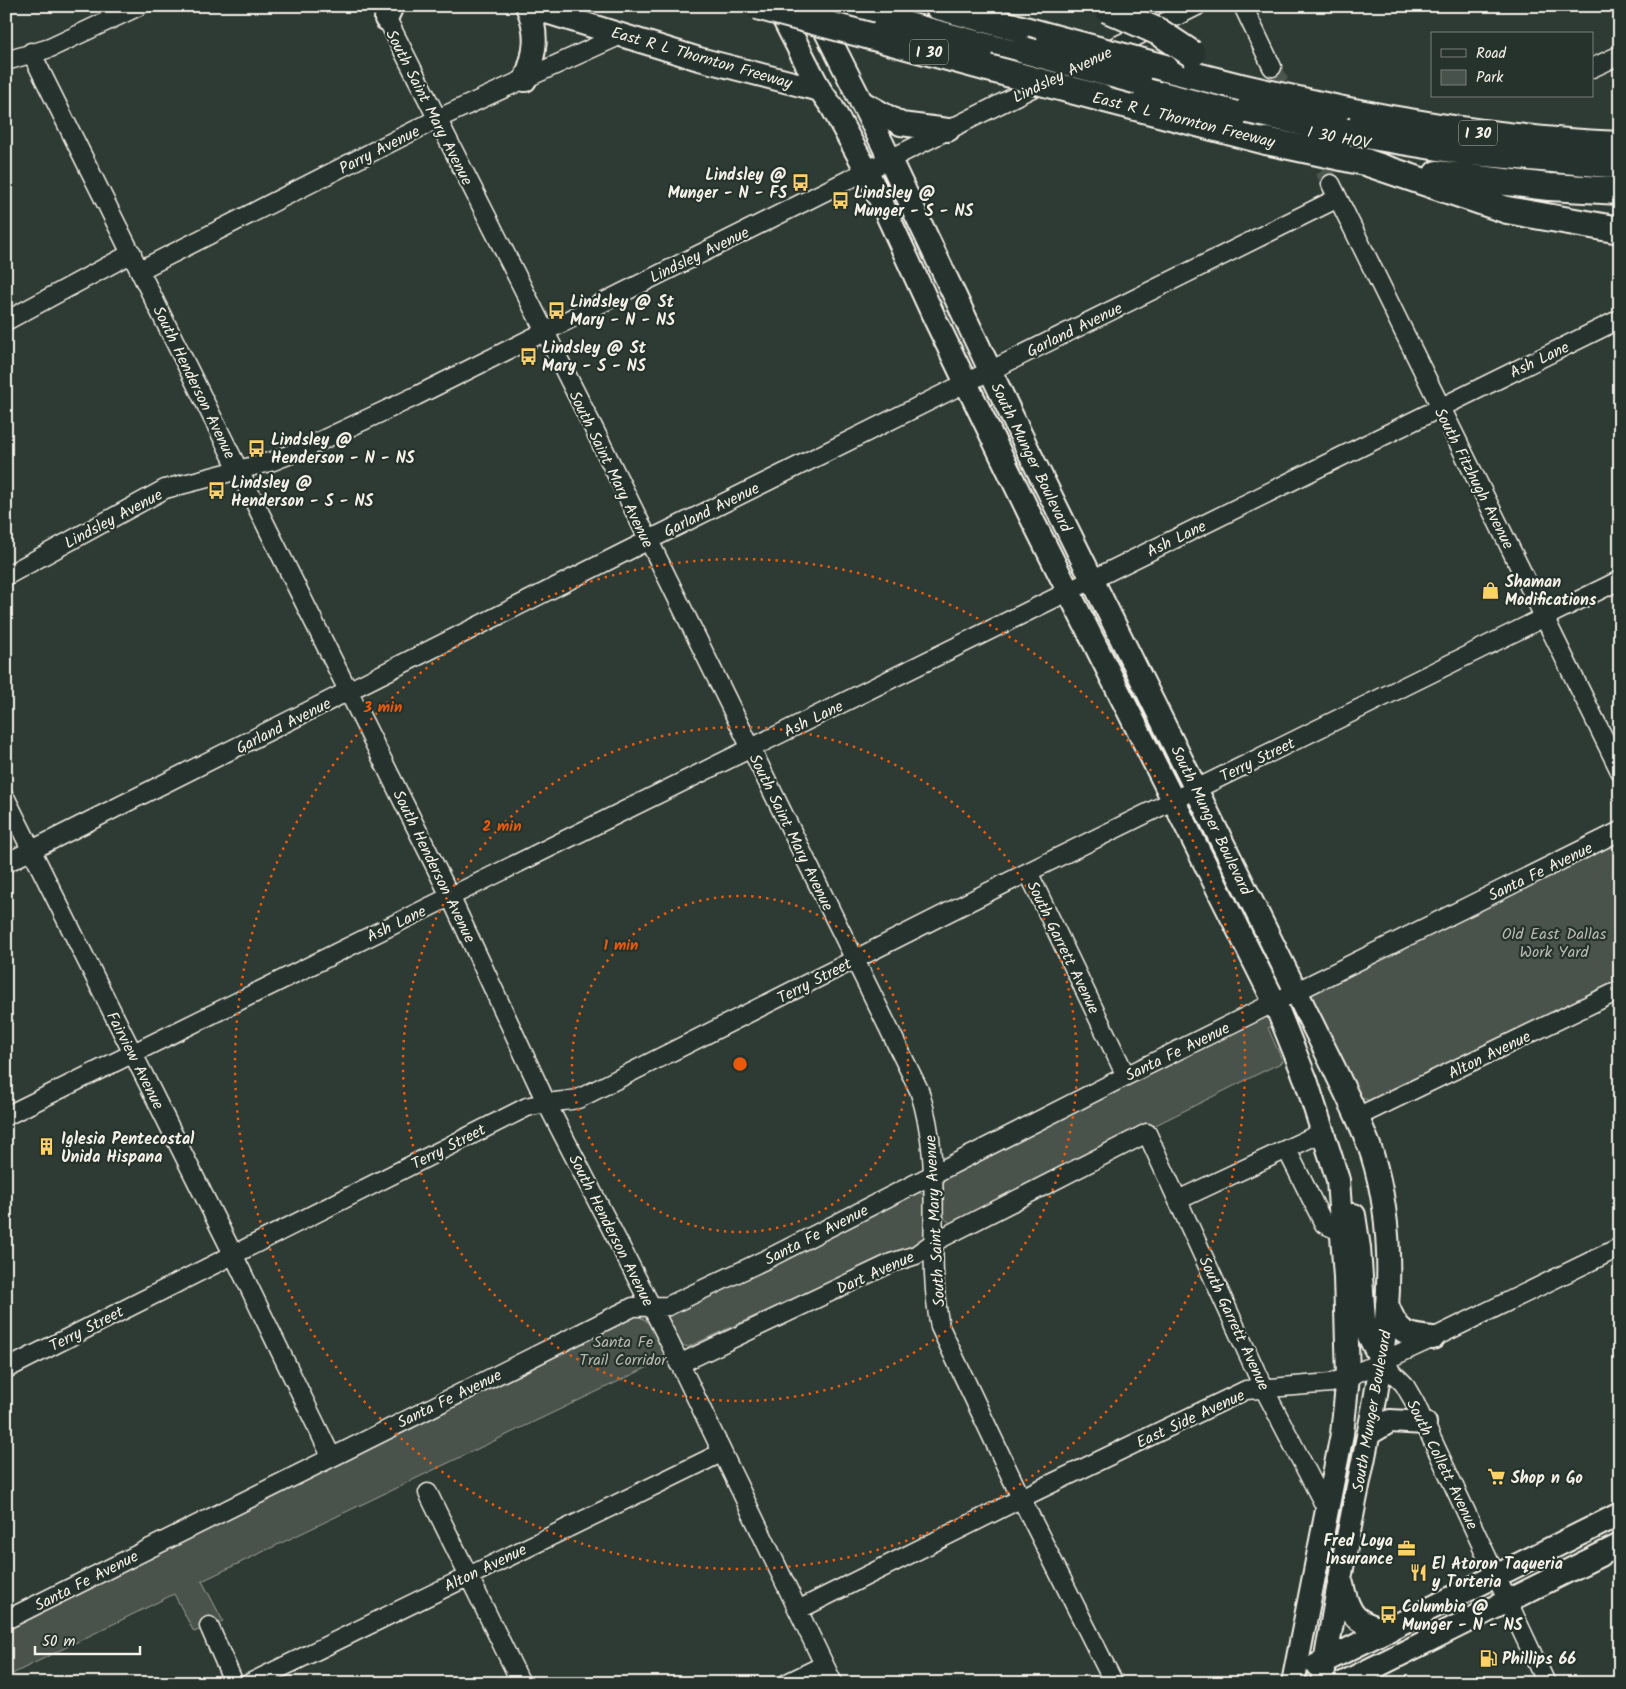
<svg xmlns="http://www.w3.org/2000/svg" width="1626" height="1689" font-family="Kalam,sans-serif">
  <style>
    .green { fill: #48524c; stroke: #9ea29a }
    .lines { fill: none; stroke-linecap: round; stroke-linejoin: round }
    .minor-tunnel { stroke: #4c564f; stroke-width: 18; stroke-dasharray: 18 9; stroke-linecap: butt }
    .minor-casing { stroke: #f4f1e8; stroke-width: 21 }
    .major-casing { stroke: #f4f1e8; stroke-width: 26 }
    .highway-casing { stroke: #f4f1e8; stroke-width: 30 }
    .minor { stroke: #26332d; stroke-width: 18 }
    .major { stroke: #26332d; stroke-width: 22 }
    .highway { stroke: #26332d; stroke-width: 26 }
    .highway-bridge-casing { stroke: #f4f1e8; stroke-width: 30; stroke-linecap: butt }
    .highway-bridge { stroke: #26332d; stroke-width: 26 }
    .ring { fill: none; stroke: #e8590c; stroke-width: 2.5; stroke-dasharray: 2.5 5 }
    .labels { text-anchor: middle; stroke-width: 4.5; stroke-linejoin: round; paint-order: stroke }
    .shield { fill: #26332d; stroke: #b6b8b0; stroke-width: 1 }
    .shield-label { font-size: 15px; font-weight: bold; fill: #f4f1e8 }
    .street-label { font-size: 16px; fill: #f4f1e8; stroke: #26332d }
    .poi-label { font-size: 16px; font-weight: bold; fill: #f4f1e8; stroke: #26332d; text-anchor: start }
    .park-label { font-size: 16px; fill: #b8b9b1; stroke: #26332d }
    .centre { fill: #e8590c; stroke: #26332d; stroke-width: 2.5 }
    .ring-label { font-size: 15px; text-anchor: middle; font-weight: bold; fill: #e8590c; stroke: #26332d; stroke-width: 4.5; stroke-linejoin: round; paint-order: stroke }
  </style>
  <rect width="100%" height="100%" fill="#2e3b34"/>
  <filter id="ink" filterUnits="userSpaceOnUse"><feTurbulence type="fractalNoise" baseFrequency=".02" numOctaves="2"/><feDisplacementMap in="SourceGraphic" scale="10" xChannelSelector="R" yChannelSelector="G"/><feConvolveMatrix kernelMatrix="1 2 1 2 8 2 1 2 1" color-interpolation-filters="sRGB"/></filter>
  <g filter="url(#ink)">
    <!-- green -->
    <path class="green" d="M 1620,839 L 1620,981 L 1370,1101 L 1360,1097 L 1315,1005 L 1268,1028 L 1283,1062 L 1268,1069 L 957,1224 C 944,1223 943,1216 943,1206 L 927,1214 L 927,1237 L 921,1246 L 880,1258 L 688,1347 L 682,1345 L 676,1337 L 662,1345 L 667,1358 L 202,1581 L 223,1621 L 194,1632 L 174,1594 L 6,1677 L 6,1629 L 635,1315 L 644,1319 L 656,1330 L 670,1322 L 668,1318 L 673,1312 L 918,1192 L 926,1196 L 943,1188 L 943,1179 Z"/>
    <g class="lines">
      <!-- minor-tunnel -->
      <path class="minor-tunnel" d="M 1272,67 L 1290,103
        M 1312,146 L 1331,184"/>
      <defs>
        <path id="minor" d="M 1243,6 L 1272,67
          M 381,7 L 598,437 L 919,1090 C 946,1172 924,1246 940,1327 L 1021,1498 L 1114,1683
          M 31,52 L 450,896 L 546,1102 L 665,1333 L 833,1683
          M 1103,53 L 1197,6
          M 6,61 L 50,48 L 139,6
          M 1592,68 L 1620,55
          M 1331,184 L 1620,771
          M 140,270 L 437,119 L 621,35
          M 6,321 L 132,253
          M 6,576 L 165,489 L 273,461 L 301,450 L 416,396 L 1046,81
          M 6,799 L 233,1254 L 331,1456
          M 6,863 L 637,546 L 1338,198
          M 1028,872 L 1126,1076
          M 6,1116 L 1620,319
          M 1357,1117 L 1620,990
          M 1287,1150 L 1324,1224 L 1342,1232
          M 1178,1200 L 1323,1132
          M 1382,1362 L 1404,1384 L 1415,1403 L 1546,1683
          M 679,1364 L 891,1263 L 916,1255 L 934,1242 L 1147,1133 L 1263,1387 L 1327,1510
          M 6,1369 L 527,1107 C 544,1102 560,1102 578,1099 L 1028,872 L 1620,580
          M 428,1493 L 521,1683
          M 798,1610 L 1034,1492 L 1246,1390 L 1331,1383 L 1348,1377 L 1433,1338 L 1620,1247
          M 6,1620 L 633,1307 L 668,1306 L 773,1256 L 1126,1076 L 1620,831
          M 209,1626 L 234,1683
          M 250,1683 L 721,1453
          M 787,1683 L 824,1665"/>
        <path id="major" d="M 527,6 L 699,59 L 820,90
          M 777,6 L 820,90 L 832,107 L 867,171 L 935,319 L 1030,515 L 1275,1003 L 1306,1080 L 1338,1180 L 1345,1277 L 1348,1377 L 1342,1434 L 1293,1683
          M 813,6 L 883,145 L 1028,450 L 1334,1068 C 1347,1096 1362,1124 1372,1154 C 1406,1263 1380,1378 1358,1486 C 1345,1551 1332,1617 1322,1683
          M 386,19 L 392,6
          M 525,80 C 536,53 539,33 527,6
          M 861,102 L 901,124 L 948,130
          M 1354,1215 L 1359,1248 L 1364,1320 L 1366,1330 L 1382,1362
          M 1387,1304 C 1397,1332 1405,1336 1433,1338
          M 1370,1433 L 1390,1421 L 1425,1423
          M 1342,1584 C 1349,1616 1356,1624 1389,1630
          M 1317,1665 L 1620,1514
          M 1343,1683 L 1620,1545"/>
        <path id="highway" d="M 833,6 L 1014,54
          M 938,6 L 1050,37
          M 870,36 L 988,68
          M 1165,68 L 1240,87
          M 1127,86 L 1250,118
          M 1101,98 L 1266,141
          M 1338,109 C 1432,128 1525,141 1620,145
          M 1347,132 L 1463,151 L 1620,165
          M 1365,162 L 1507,210 L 1620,230
          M 1437,174 L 1549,187 L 1620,191"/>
      </defs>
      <!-- minor casing -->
      <use href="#minor" class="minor-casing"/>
      <!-- major casing -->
      <use href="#major" class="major-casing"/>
      <!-- highway casing -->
      <use href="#highway" class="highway-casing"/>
      <!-- minor -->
      <use href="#minor" class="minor"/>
      <!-- major -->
      <use href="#major" class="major"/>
      <!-- highway -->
      <use href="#highway" class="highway"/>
      <defs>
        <path id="highway-bridge" d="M 757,6 L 870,36
          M 1107,9 L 1159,32 L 1192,54
          M 1050,37 L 1165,68
          M 1024,50 L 1138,81
          M 988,68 L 1101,98
          M 1240,87 L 1338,109
          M 1248,110 L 1347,132
          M 1266,141 L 1365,162"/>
      </defs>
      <!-- highway-bridge casing -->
      <use href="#highway-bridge" class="highway-bridge-casing"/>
      <!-- highway-bridge -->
      <use href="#highway-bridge" class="highway-bridge"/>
    </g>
  </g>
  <!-- distance rings -->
  <g class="ring">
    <circle cx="740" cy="1064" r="168"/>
    <circle cx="740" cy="1064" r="337"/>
    <circle cx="740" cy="1064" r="505"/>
  </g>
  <!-- icons -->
  <defs>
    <symbol id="bus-bare" viewBox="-9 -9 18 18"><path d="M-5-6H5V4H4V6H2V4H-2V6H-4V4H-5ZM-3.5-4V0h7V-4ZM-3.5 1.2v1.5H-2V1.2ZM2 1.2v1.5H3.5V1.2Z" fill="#ffd166" stroke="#26332d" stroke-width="2.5" paint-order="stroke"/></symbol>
    <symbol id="shop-bare" viewBox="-9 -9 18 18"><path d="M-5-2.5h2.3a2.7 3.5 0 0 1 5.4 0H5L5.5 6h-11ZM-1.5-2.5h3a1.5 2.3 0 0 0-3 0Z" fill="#ffd166" stroke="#26332d" stroke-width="2.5" paint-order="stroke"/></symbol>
    <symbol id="building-bare" viewBox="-9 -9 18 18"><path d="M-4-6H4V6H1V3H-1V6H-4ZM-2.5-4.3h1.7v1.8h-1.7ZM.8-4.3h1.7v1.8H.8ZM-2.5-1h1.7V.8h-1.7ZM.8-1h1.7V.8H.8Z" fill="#ffd166" stroke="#26332d" stroke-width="2.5" paint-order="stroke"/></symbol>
    <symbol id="supermarket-bare" viewBox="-9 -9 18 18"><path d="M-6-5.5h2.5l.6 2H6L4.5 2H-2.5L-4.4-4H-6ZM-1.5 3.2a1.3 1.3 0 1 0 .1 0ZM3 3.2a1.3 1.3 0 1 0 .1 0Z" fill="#ffd166" stroke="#26332d" stroke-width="2.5" paint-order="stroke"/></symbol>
    <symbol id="office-bare" viewBox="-9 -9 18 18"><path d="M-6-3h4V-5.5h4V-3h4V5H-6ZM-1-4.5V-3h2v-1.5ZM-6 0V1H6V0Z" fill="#ffd166" stroke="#26332d" stroke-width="2.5" paint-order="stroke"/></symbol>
    <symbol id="restaurant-bare" viewBox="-9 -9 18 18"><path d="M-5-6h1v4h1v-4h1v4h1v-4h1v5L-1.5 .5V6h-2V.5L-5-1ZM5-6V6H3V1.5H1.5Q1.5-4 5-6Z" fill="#ffd166" stroke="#26332d" stroke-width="2.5" paint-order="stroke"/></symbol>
    <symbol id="fuel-bare" viewBox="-9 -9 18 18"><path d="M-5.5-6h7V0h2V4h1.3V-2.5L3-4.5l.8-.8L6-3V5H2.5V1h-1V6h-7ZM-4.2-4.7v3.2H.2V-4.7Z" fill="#ffd166" stroke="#26332d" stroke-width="2.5" paint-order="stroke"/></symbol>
  </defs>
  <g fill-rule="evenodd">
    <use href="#bus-bare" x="788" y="170" width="25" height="25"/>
    <use href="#bus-bare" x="828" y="188" width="25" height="25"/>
    <use href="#bus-bare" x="544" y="298" width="25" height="25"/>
    <use href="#bus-bare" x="516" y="344" width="25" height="25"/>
    <use href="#bus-bare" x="244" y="436" width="25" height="25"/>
    <use href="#bus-bare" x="204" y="478" width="25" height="25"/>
    <use href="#shop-bare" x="1478" y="578" width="25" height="25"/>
    <use href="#building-bare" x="34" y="1134" width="25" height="25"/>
    <use href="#supermarket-bare" x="1484" y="1464" width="25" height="25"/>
    <use href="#office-bare" x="1394" y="1536" width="25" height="25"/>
    <use href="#restaurant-bare" x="1406" y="1560" width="25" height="25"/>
    <use href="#bus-bare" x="1376" y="1602" width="25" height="25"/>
    <use href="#fuel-bare" x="1476" y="1646" width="25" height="25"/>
  </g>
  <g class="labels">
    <!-- shield labels -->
    <g class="shield">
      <rect x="910" y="39.5" width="38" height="25" rx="4"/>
      <rect x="1459" y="120.5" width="38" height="25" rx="4"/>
    </g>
    <g class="shield-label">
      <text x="929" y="57">I 30</text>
      <text x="1478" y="138">I 30</text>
    </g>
    <!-- street labels -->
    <g class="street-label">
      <text transform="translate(702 57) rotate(16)" y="6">East R L Thornton Freeway</text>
      <text transform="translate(1062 74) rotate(-26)" y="6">Lindsley Avenue</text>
      <text transform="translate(430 107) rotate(63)" y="6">South Saint Mary Avenue</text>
      <text transform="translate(1184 119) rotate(14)" y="6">East R L Thornton Freeway</text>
      <text transform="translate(1339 137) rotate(11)" y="6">I 30 HOV</text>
      <text transform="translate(379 149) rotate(-27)" y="6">Parry Avenue</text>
      <text transform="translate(699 254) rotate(-26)" y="6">Lindsley Avenue</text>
      <text transform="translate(1074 329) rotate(-26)" y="6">Garland Avenue</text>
      <text transform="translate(1539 359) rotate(-26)" y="6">Ash Lane</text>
      <text transform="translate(195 382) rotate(64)" y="6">South Henderson Avenue</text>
      <text transform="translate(1032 457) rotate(64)" y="6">South Munger Boulevard</text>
      <text transform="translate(612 469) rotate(64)" y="6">South Saint Mary Avenue</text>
      <text transform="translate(1475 478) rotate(63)" y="6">South Fitzhugh Avenue</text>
      <text transform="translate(711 509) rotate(-26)" y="6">Garland Avenue</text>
      <text transform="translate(113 518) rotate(-28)" y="6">Lindsley Avenue</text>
      <text transform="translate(1176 538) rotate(-26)" y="6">Ash Lane</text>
      <text transform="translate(813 718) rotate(-26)" y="6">Ash Lane</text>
      <text transform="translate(283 725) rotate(-27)" y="6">Garland Avenue</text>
      <text transform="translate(1257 759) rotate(-26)" y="6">Terry Street</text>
      <text transform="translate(1212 820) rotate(64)" y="6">South Munger Boulevard</text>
      <text transform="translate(792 832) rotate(64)" y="6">South Saint Mary Avenue</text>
      <text transform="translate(435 866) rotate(64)" y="6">South Henderson Avenue</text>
      <text transform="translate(1540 871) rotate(-26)" y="6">Santa Fe Avenue</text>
      <text transform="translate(396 923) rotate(-26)" y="6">Ash Lane</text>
      <text transform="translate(1064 947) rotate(64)" y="6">South Garrett Avenue</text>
      <text transform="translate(814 980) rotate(-27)" y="6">Terry Street</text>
      <text transform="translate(1177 1051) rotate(-26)" y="6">Santa Fe Avenue</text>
      <text transform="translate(1489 1054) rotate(-26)" y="6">Alton Avenue</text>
      <text transform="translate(136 1060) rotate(63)" y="6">Fairview Avenue</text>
      <text transform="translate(448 1146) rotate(-27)" y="6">Terry Street</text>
      <text transform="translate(934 1221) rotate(-93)" y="6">South Saint Mary Avenue</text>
      <text transform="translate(612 1230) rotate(63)" y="6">South Henderson Avenue</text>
      <text transform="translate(816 1234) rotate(-27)" y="6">Santa Fe Avenue</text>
      <text transform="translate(875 1272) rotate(-24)" y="6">Dart Avenue</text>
      <text transform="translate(1235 1323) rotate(65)" y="6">South Garrett Avenue</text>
      <text transform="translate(86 1328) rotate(-27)" y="6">Terry Street</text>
      <text transform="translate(449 1398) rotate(-26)" y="6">Santa Fe Avenue</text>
      <text transform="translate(1371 1411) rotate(-80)" y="6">South Munger Boulevard</text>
      <text transform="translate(1190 1418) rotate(-25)" y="6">East Side Avenue</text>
      <text transform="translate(1443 1464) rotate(64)" y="6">South Collett Avenue</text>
      <text transform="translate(485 1567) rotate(-26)" y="6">Alton Avenue</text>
      <text transform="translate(86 1580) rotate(-27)" y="6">Santa Fe Avenue</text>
    </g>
    <!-- poi labels -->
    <g class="poi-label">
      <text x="787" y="180" text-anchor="end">Lindsley @<tspan x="787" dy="18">Munger - N - FS</tspan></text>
      <text x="854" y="198">Lindsley @<tspan x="854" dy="18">Munger - S - NS</tspan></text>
      <text x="570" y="307">Lindsley @ St<tspan x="570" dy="18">Mary - N - NS</tspan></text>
      <text x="542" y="353">Lindsley @ St<tspan x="542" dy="18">Mary - S - NS</tspan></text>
      <text x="271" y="445">Lindsley @<tspan x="271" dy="18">Henderson - N - NS</tspan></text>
      <text x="231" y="488">Lindsley @<tspan x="231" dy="18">Henderson - S - NS</tspan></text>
      <text x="1505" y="587">Shaman<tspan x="1505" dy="18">Modifications</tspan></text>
      <text x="61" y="1144">Iglesia Pentecostal<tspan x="61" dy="18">Unida Hispana</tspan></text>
      <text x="1511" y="1483">Shop n Go</text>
      <text x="1393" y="1546" text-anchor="end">Fred Loya<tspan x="1393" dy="18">Insurance</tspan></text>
      <text x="1432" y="1569">El Atoron Taqueria<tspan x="1432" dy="18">y Torteria</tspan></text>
      <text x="1402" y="1612">Columbia @<tspan x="1402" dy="18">Munger - N - NS</tspan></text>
      <text x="1502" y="1664">Phillips 66</text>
    </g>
    <!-- park labels -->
    <g class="park-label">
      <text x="1554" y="939">Old East Dallas<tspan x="1554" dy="18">Work Yard</tspan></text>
      <text x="623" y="1347">Santa Fe<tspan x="623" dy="18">Trail Corridor</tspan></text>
    </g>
  </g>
  <circle cx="740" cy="1064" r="8" class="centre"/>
  <g class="ring-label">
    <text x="383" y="712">3 min</text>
    <text x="502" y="831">2 min</text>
    <text x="621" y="950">1 min</text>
  </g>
  <!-- margin -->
  <rect width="1626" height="1689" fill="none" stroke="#26332d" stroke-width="25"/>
  <rect x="12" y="12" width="1601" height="1664" fill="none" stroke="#f4f1e8" stroke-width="2" filter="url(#ink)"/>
  <!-- legend -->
  <rect x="1431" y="32" width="162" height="65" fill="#26332d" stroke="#787f78"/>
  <rect x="1441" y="49" width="25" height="8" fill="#26332d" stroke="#787f78"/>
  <text x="1476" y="58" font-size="15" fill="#f4f1e8">Road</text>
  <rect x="1441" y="70" width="25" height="15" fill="#48524c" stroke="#787f78"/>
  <text x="1476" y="82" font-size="15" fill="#f4f1e8">Park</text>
  <!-- scale -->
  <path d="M35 1646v8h105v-8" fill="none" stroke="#f4f1e8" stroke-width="2.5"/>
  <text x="42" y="1646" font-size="15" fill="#f4f1e8" stroke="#26332d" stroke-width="4" paint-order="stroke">50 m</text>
</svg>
